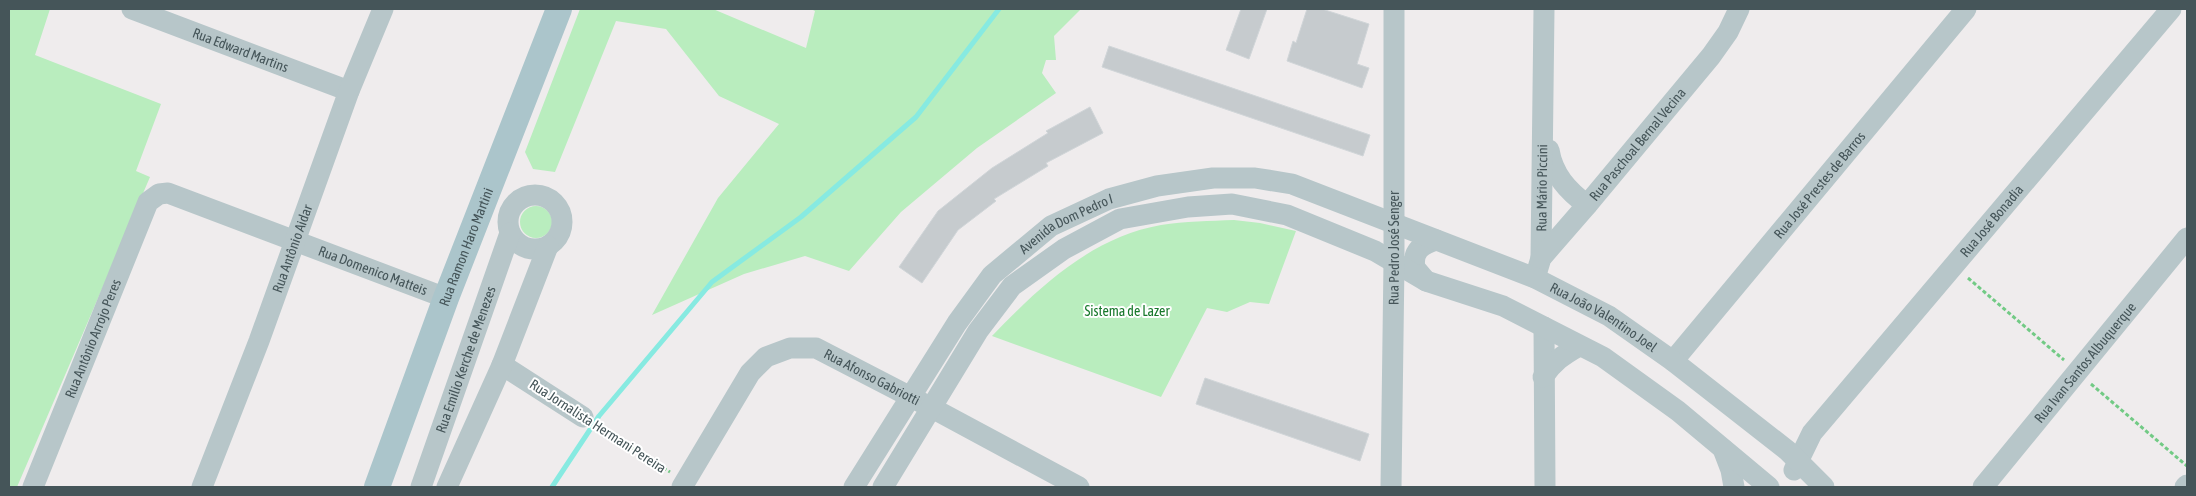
<svg xmlns="http://www.w3.org/2000/svg" width="2196" height="496" font-family="'Asap Condensed',sans-serif">
  <style>
    .green { fill: #b9edbe }
    .lines { fill: none; stroke-linecap: round; stroke-linejoin: round }
    .stream { stroke: #87eae1; stroke-width: 5 }
    .building { fill: #c6cbce; stroke: #d0d5d8 }
    .path { stroke: #72ca85; stroke-width: 3; stroke-dasharray: 4 2.5; stroke-linecap: butt }
    .minor { stroke: #b7c6c9; stroke-width: 21 }
    .major { stroke: #abc5cb; stroke-width: 26 }
    .labels { text-anchor: middle; stroke-width: 4; stroke-linejoin: round; paint-order: stroke }
    .street-label { font-size: 14px; fill: #455559; stroke: #fff }
    .park-label { font-size: 14px; fill: #17782b; stroke: #fff }
  </style>
  <rect width="100%" height="100%" fill="#efeced"/>
  <!-- green -->
  <path class="green" d="M 9,9 L 50,9 L 35,55 L 161,104 L 136,171 L 150,177 L 17,487 L 9,487 Z
    M 580,9 L 713,9 L 806,48 L 815,11 L 811,9 L 1081,9 L 1054,36 L 1056,60 L 1046,60 L 1042,73 L 1056,93 L 977,148 L 901,212 L 849,271 L 805,256 L 744,274 L 652,315 L 718,198 L 779,124 L 719,96 L 666,29 L 616,21 L 555,172 L 533,169 L 525,152 Z
    M520 222a16 16 0 1 1 32 0a16 16 0 1 1-32 0Z
    M 1234,220 L 1260,223 L 1296,231 L 1269,304 L 1250,302 L 1227,312 L 1207,308 L 1161,397 L 992,336 C 1039,287 1092,237 1161,225 C 1185,221 1210,221 1234,220 Z"/>
  <g class="lines">
    <!-- stream -->
    <path class="stream" d="M 552,487 L 599,416 L 712,282 L 801,217 L 916,117 L 999,9"/>
  </g>
  <!-- building -->
  <path class="building" d="M 1241,9 L 1267,9 L 1249,59 L 1226,50 Z
    M 1307,9 L 1322,9 L 1369,24 L 1357,64 L 1369,68 L 1362,88 L 1287,61 L 1293,41 L 1296,43 Z
    M 1109,46 L 1370,135 L 1363,156 L 1102,67 Z
    M 1090,107 L 1103,133 L 1046,163 L 1048,166 L 994,199 L 996,201 L 958,230 L 922,283 L 899,267 L 938,211 L 992,168 L 1048,133 L 1046,131 Z
    M 1205,378 L 1369,434 L 1360,461 L 1196,404 Z"/>
  <g class="lines">
    <!-- path -->
    <path class="path" d="M 1968,278 L 2064,360
      M 2091,384 L 2187,466
      M 597,426 L 670,472"/>
    <!-- minor -->
    <g class="minor">
      <path id="s1" d="M 132,9 L 349,91"/>
      <path d="M 1549,150 C 1553,175 1568,191 1587,205"/>
      <circle cx="535" cy="222" r="27"/>
      <path id="s2" d="M 1541,258 L 1544,9"/>
      <path id="s3" d="M 1535,278 L 1541,258 L 1587,205 L 1711,56 L 1728,32 L 1739,9"/>
      <path d="M 1426,281 L 1415,268 C 1412,251 1421,245 1436,240"/>
      <path d="M 1544,327 L 1545,487"/>
      <path id="s4" d="M 1673,361 L 1966,9"/>
      <path d="M 502,365 L 583,417"/>
      <path d="M 1543,377 C 1553,362 1563,355 1579,346"/>
      <path d="M 1723,449 L 1731,470 L 1734,487"/>
      <path id="s5" d="M 1794,470 L 1812,433 L 2171,9"/>
      <path id="s6" d="M 33,487 L 148,202 L 159,194 L 168,193 L 446,298"/>
      <path id="s7" d="M 202,487 L 259,341 L 349,91 L 383,9"/>
      <path id="s8" d="M 421,487 L 510,233"/>
      <path d="M 447,487 L 502,365 L 548,246"/>
      <path id="s9" d="M 682,487 L 750,373 L 766,357 L 790,348 L 816,348 L 932,408 L 1079,487"/>
      <path id="s10" d="M 854,487 L 957,323 L 992,275 L 1051,226 L 1109,199 L 1157,186 L 1213,178 L 1255,178 L 1292,184 L 1535,278 L 1609,316 L 1673,361 L 1788,451 L 1824,487"/>
      <path d="M 883,487 L 978,331 L 1012,286 L 1064,249 L 1120,219 L 1188,207 L 1232,204 L 1287,215 L 1375,251 L 1426,281 L 1503,306 L 1603,357 L 1678,411 L 1769,487"/>
      <path id="s11" d="M 1391,487 L 1394,262 L 1394,9"/>
      <path id="s12" d="M 1983,487 L 2187,238"/>
      <path d="M 2185,487 L 2187,485"/>
    </g>
    <!-- major -->
    <path class="major" id="s13" d="M 377,487 L 446,298 L 559,9"/>
  </g>
  <g class="labels">
    <!-- street labels -->
    <g class="street-label">
      <text dy="5" stroke="none"><textPath href="#s1" startOffset="116">Rua Edward Martins</textPath></text>
      <text dy="5" stroke="none"><textPath href="#s3" startOffset="170">Rua Paschoal Bernal Vecina</textPath></text>
      <text dy="5" stroke="none"><textPath href="#s4" startOffset="229">Rua José Prestes de Barros</textPath></text>
      <text dy="5" stroke="none"><textPath href="#s2" startOffset="70">Rua Mário Piccini</textPath></text>
      <text dy="5" stroke="none"><textPath href="#s5" startOffset="319">Rua José Bonadia</textPath></text>
      <text dy="5" stroke="none"><textPath href="#s10" startOffset="344">Avenida Dom Pedro I</textPath></text>
      <text dy="5" stroke="none"><textPath href="#s13" startOffset="256">Rua Ramon Haro Martini</textPath></text>
      <text dy="5" stroke="none"><textPath href="#s7" startOffset="255">Rua Antônio Aidar</textPath></text>
      <text dy="5" stroke="none"><textPath href="#s11" startOffset="239">Rua Pedro José Senger</textPath></text>
      <text dy="5" stroke="none"><textPath href="#s6" startOffset="549">Rua Domenico Matteis</textPath></text>
      <text dy="5" stroke="none"><textPath href="#s10" startOffset="919">Rua João Valentino Joel</textPath></text>
      <text dy="5" stroke="none"><textPath href="#s6" startOffset="160">Rua Antônio Arrojo Peres</textPath></text>
      <text dy="5" stroke="none"><textPath href="#s8" startOffset="135">Rua Emílio Kerche de Menezes</textPath></text>
      <text dy="5" stroke="none"><textPath href="#s12" startOffset="161">Rua Ivan Santos Albuquerque</textPath></text>
      <text dy="5" stroke="none"><textPath href="#s9" startOffset="270">Rua Afonso Gabriotti</textPath></text>
      <text transform="translate(598 426) rotate(33)" y="5">Rua Jornalista Hermani Pereira</text>
    </g>
    <!-- park labels -->
    <g class="park-label">
      <text x="1127" y="316">Sistema de Lazer</text>
    </g>
  </g>
  <!-- border -->
  <rect width="2196" height="496" fill="none" stroke="#455559" stroke-width="20"/>
</svg>
